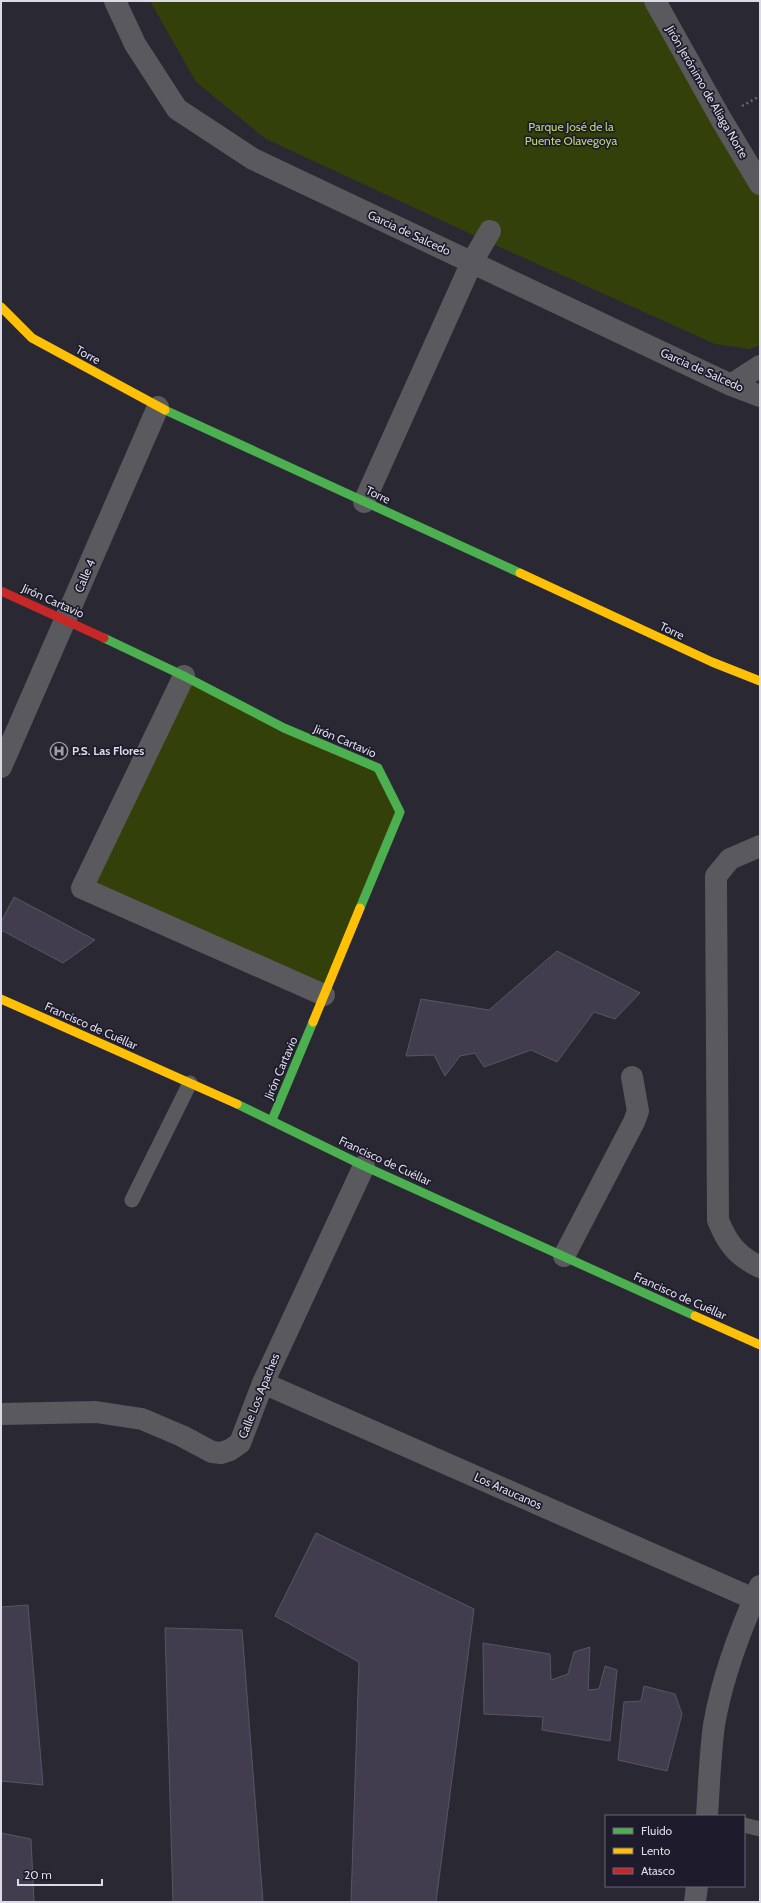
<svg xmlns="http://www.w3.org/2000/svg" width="761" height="1903" font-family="Cabin,sans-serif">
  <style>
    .green { fill: #344009 }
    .building { fill: #413d4e; stroke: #585660 }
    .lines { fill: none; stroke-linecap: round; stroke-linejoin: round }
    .path { stroke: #68676c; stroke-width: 2.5; stroke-dasharray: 2 3; stroke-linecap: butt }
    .lane { stroke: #5a595e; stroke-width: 15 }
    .street { stroke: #5a595e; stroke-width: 22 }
    .fast { stroke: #4caf50; stroke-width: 9 }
    .slow { stroke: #ffc107; stroke-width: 9 }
    .jam { stroke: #c62828; stroke-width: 9 }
    .labels { text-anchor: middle; stroke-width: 3.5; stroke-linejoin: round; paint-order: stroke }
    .street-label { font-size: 12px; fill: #dbdae6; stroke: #1e1b2c }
    .park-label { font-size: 12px; fill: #b9d76b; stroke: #1e1b2c }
    .poi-label { font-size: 12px; font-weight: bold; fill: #dbdae6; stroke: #1e1b2c; text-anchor: start }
  </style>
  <rect width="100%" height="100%" fill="#2a2833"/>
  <!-- green -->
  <path class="green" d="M 150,1 L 646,1 L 760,195 L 760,345 L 750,349 L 715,344 L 471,234 L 266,139 L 196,82 Z
    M 184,676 L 378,768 L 400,812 L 324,995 L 82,888 Z"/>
  <!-- building -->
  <path class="building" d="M 14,897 L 95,940 L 63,963 L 1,930 L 1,922 Z
    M 557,951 L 640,993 L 615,1019 L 594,1012 L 557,1062 L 531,1050 L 484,1067 L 475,1053 L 460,1056 L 445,1076 L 434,1055 L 406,1056 L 421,999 L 489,1010 Z
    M 316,1533 L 474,1609 L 436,1902 L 351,1902 L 359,1662 L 275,1616 Z
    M 28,1605 L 43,1785 L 1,1781 L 1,1607 Z
    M 165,1628 L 242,1630 L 263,1902 L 173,1902 Z
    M 483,1643 L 550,1654 L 551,1680 L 568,1674 L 574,1652 L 590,1647 L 588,1690 L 599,1689 L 605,1666 L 617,1670 L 610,1741 L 542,1730 L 543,1717 L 484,1714 Z
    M 644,1686 L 675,1694 L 682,1714 L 667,1771 L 618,1760 L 624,1702 L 641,1701 Z
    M 1,1833 L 31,1839 L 34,1902 L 1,1902 Z"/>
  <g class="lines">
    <!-- path -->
    <path class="path" d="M 742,106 L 760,96"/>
    <!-- lane -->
    <path class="lane" d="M 132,1200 L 190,1083
      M 744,1825 L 760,1829"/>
    <!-- street -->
    <path class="street" d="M 115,1 L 135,44 L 177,109 L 253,159 L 731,385 L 760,396
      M 655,1 L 721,119 L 760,184
      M 731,385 L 760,366
      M 364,502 L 472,262 L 490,231
      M 184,676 L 82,888 L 324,995
      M 1,767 L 158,407
      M 760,846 L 730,859 L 716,876 L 718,1220 C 727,1243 737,1256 760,1267
      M 564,1256 L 634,1122 L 638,1111 L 632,1077
      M 263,1383 L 754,1599
      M 1,1414 L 96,1412 L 142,1419 L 182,1436 L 212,1452 L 221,1453 L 230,1450 L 240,1443 L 263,1383 L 364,1166
      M 707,1816 C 709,1786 710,1755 714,1725 C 722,1678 740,1630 760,1586
      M 695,1902 L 697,1886"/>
    <!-- fast -->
    <path class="fast" d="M 165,410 L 520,573
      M 104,638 L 184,676 L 284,728 L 378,768 L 400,812 L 360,908
      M 237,1104 L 364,1166 L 695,1316
      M 272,1120 L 313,1022"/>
    <!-- slow -->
    <path class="slow" d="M 1,307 L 32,338 L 165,410
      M 520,573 L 712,662 L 760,681
      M 1,999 L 237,1104
      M 313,1022 L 360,908
      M 695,1316 L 760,1345"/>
    <!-- jam -->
    <path class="jam" d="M 1,591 L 104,638"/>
  </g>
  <!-- icons -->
  <defs>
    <symbol id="hospital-ring" viewBox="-11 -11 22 22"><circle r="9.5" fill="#1e1b2c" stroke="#9d9ca7" stroke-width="1.5"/><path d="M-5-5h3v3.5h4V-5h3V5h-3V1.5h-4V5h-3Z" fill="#9d9ca7"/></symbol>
  </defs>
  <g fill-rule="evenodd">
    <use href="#hospital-ring" x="49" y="741" width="20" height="20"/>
  </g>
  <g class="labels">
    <!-- street labels -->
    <g class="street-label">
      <text transform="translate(707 92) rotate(60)" y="4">Jirón Jerónimo de Aliaga Norte</text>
      <text transform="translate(409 233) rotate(25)" y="4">Garcia de Salcedo</text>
      <text transform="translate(88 355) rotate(29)" y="4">Torre</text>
      <text transform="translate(702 370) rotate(24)" y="4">Garcia de Salcedo</text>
      <text transform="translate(378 495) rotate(25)" y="4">Torre</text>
      <text transform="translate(85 576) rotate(-67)" y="4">Calle 4</text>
      <text transform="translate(53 601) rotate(24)" y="4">Jirón Cartavio</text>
      <text transform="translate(672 631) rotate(25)" y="4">Torre</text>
      <text transform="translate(345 741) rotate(23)" y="4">Jirón Cartavio</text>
      <text transform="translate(91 1026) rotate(24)" y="4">Francisco de Cuéllar</text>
      <text transform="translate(281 1068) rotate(-67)" y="4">Jirón Cartavio</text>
      <text transform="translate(385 1161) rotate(25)" y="4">Francisco de Cuéllar</text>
      <text transform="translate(680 1296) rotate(24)" y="4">Francisco de Cuéllar</text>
      <text transform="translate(259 1396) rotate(-68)" y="4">Calle Los Apaches</text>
      <text transform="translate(508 1491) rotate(24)" y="4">Los Araucanos</text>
    </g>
    <!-- park labels -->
    <g class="park-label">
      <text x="571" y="131">Parque José de la<tspan x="571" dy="14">Puente Olavegoya</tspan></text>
    </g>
    <!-- poi labels -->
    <g class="poi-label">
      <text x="72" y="755">P.S. Las Flores</text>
    </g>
  </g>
  <!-- border -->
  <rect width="761" height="1903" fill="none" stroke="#dbdae6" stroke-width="4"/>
  <!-- legend -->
  <rect x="605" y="1815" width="140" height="72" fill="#1e1b2c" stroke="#6a6776"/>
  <rect x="613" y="1828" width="20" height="6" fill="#4caf50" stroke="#6a6776"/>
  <text x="641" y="1835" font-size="12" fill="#dbdae6">Fluido</text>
  <rect x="613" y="1848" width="20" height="6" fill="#ffc107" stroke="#6a6776"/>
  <text x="641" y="1855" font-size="12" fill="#dbdae6">Lento</text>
  <rect x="613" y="1868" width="20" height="6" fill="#c62828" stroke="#6a6776"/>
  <text x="641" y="1875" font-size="12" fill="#dbdae6">Atasco</text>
  <!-- scale -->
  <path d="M18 1879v6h84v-6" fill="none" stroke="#dbdae6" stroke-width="2"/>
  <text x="24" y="1879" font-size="12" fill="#dbdae6" stroke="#1e1b2c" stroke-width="3" paint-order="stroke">20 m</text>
</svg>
